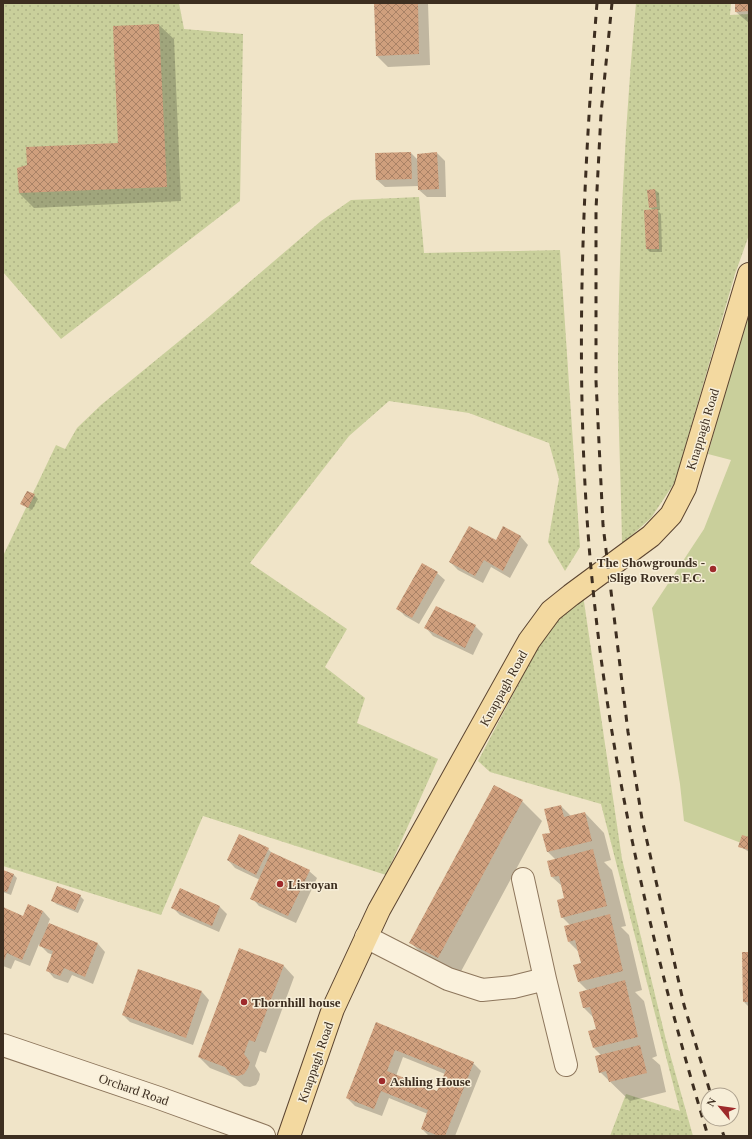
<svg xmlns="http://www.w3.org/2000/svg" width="752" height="1139" font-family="'Times New Roman',serif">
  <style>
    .grass { fill: url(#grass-dots) }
    .pitch { fill: #c9cf9b }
    .shadow { fill: #0003; fill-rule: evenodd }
    .building { fill: url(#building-cross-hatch); fill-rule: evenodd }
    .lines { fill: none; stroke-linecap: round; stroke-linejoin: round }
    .minor-casing { stroke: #8d765c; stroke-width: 24 }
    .major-casing { stroke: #5b4430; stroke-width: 24 }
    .minor { stroke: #faf1dc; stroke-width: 22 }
    .major { stroke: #f3d9a0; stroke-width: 22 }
    .rail { stroke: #3d2e20; stroke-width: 3; stroke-dasharray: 7 7; stroke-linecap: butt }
    .poi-dot { fill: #9e2a2b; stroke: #f7eed8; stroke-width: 1.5 }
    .labels { text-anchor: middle; stroke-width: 3; stroke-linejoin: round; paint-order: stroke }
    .street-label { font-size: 13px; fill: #3d2e20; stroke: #f7eed8 }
    .poi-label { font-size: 13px; font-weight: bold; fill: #3d2e20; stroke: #f7eed8; text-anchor: start }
  </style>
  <defs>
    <pattern id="grass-dots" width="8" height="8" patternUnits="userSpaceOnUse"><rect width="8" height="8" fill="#c9cf9b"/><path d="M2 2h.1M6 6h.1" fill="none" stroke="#aeb285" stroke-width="1.8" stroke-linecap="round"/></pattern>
    <pattern id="building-cross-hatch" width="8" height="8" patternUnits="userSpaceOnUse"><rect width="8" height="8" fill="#cf9f7d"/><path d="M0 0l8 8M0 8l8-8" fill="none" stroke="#a98266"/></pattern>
  </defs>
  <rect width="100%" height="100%" fill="#f0e4c8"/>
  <!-- grass -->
  <path class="grass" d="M 3,3 L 179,3 L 184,29 L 243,34 L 240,201 L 61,339 L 3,272 Z
    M 636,3 L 731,3 L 730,15 L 749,14 L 749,235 L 735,274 L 675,482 L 651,518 L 622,544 C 621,484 618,423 618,363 C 619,242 625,123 636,3 Z
    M 419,197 L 424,253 L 560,250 L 580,547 L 565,571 L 548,542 L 559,479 L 549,443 L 469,413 L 389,401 L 349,436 L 250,563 L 347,629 L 325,667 L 365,698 L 357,723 L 438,759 L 386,875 L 203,816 L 161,915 L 3,866 L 3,556 L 56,445 L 65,449 L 77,428 L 101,405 L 205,320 L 321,221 L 351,200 Z
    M 583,595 L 622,859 L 666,1040 L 693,1136 L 610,1136 L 626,1094 L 680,1111 L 601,804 L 490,772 L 478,761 L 538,647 L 561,616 Z"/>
  <!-- pitch -->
  <path class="pitch" d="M 749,312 L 749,846 L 684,821 L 680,784 L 652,608 L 704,529 L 731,460 L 708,454 L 739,341 Z"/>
  <!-- shadow -->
  <path class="shadow" d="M 375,3 L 428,3 L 430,65 L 388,67 L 377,56 Z
    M 736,3 L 749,3 L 749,23 L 736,12 Z
    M 159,25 L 174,39 L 181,201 L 34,208 L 19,193 L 18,169 L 119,144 Z
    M 411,153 L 418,160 L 437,153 L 445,161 L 446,197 L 427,197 L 419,190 L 419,186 L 385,187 L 377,180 Z
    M 655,190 L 659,193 L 660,210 L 657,210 L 661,214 L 662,252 L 650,252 L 647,249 L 653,210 L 650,207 Z
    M 34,495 L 38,499 L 32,510 L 22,504 Z
    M 503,528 L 521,537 L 528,545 L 510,578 L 491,567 L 483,583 L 458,570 L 450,562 L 496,542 Z
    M 437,573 L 445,580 L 419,624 L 405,616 L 397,608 Z
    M 475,626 L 483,634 L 473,655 L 433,636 L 426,628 Z
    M 522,801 L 542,821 L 458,977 L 430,962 L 410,942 Z
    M 561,806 L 571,816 L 585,813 L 604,833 L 611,860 L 604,862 L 612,870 L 626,926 L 621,927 L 629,935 L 642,990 L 635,992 L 644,1001 L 657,1056 L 652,1058 L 660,1065 L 666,1092 L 630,1101 L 600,1072 L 601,1055 L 594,1048 L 590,1032 L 597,1030 L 594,1018 L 584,1008 L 587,990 L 579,982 L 575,966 L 582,964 L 579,952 L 569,942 L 570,925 L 562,917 L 565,899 L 563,887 L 552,877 L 556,860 L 548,852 L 551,833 Z
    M 749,838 L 749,852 L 740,846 Z
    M 268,849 L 274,855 L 309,871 L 317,878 L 296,923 L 259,906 L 252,898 L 260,880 L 235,868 L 228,860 Z
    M 3,871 L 14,875 L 17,878 L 11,895 L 3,892 Z
    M 180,889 L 220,907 L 227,914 L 219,932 L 180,915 L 172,907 Z
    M 80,896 L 84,900 L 78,913 L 56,904 L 53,900 Z
    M 3,908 L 24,917 L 43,911 L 50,919 L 48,924 L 98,944 L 105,952 L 93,984 L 72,975 L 68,983 L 54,978 L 47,970 L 53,955 L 48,953 L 39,944 L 30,966 L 15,960 L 11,969 L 3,966 Z
    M 749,953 L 749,1007 L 744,1002 Z
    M 283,965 L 294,977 L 266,1053 L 260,1051 L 255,1066 L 260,1074 L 259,1080 L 256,1085 L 250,1087 L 244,1086 L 235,1078 L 210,1068 L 199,1057 Z
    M 139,970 L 202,992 L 209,1000 L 193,1045 L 130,1022 L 123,1015 Z
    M 376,1024 L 473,1063 L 481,1071 L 455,1136 L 429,1136 L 422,1129 L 428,1114 L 389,1098 L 382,1116 L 355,1106 L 347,1098 ZM 403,1057 L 445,1074 L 438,1092 L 396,1076 Z"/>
  <!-- building -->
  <path class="building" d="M 374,3 L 418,3 L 419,54 L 376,56 Z
    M 735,3 L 749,3 L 749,11 L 735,12 Z
    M 159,24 L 167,187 L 19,193 L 17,168 L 27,165 L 26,147 L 118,143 L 113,26 Z
    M 411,152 L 412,179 L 376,180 L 375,153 Z
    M 437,152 L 439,189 L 418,190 L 417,154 Z
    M 655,189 L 657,207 L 649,208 L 647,190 Z
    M 658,209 L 659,249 L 646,249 L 644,210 Z
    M 27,491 L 35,494 L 28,508 L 20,504 Z
    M 469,526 L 496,540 L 503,526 L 521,536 L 503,571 L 484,560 L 475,576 L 449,562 Z
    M 422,563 L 438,572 L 412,618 L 396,609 Z
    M 436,606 L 476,625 L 465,648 L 424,628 Z
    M 494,785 L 523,800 L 438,958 L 409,943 Z
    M 561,805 L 564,817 L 585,812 L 592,841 L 547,852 L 542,834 L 550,833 L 544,809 Z
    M 239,834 L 269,848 L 256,875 L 227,860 Z
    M 742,835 L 749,837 L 749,850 L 738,847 Z
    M 593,849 L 607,906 L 561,918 L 557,900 L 564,898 L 559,876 L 551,877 L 547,861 Z
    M 271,852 L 310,870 L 288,916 L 250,899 Z
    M 3,870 L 14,874 L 7,892 L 3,891 Z
    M 57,886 L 81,895 L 75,910 L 51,901 Z
    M 180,888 L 220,906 L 212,926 L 171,908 Z
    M 28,904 L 43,911 L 22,960 L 7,953 L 3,963 L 3,907 L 23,916 Z
    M 610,914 L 623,971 L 578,982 L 573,965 L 581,963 L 578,952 L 575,940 L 568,942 L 564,926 Z
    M 49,923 L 98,943 L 85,977 L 64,968 L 60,976 L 46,971 L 53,951 L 39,946 Z
    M 239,948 L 284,965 L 255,1042 L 249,1040 L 244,1054 L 250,1062 L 248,1068 L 244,1074 L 238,1076 L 231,1075 L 225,1067 L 198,1057 Z
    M 742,952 L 749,952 L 749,1002 L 743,1002 Z
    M 138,969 L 202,991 L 186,1038 L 122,1015 Z
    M 625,980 L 638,1037 L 593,1048 L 588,1031 L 596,1029 L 590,1007 L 583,1008 L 579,992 Z
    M 376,1022 L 474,1062 L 445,1136 L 439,1136 L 421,1129 L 428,1110 L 381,1091 L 374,1109 L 346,1098 ZM 395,1050 L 446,1070 L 437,1091 L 387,1071 Z
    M 640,1045 L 647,1073 L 609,1082 L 606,1071 L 599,1073 L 595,1056 Z"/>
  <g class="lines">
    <defs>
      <path id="minor" d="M 366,937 L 448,979 L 482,990 L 513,987 L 545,979 L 523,879
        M 545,979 L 566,1065
        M 3,1045 L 159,1098 L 264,1136"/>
      <path id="major" d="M 289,1136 L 333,1009 L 379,910 L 529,641 L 551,611 L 571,595 L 651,536 L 671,515 L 685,488 L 749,274"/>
    </defs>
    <!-- minor casing -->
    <use href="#minor" class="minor-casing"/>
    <!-- major casing -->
    <use href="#major" class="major-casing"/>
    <!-- minor -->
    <use href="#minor" class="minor"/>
    <!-- major -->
    <use href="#major" class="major"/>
    <!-- rail -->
    <path class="rail" d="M 597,3 C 583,179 575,356 588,532 C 603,736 649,941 708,1136
      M 612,3 L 601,114 L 596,209 L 596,381 L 603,525 L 628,732 L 642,819 L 684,1005 L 711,1095
      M 718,1119 L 724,1136"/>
  </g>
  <!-- markers -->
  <g class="poi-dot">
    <circle cx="713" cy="569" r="4"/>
    <circle cx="280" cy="884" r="4"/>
    <circle cx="244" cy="1002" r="4"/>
    <circle cx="382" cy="1081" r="4"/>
  </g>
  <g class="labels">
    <!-- street labels -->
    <g class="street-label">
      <text transform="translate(702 429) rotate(-73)" y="5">Knappagh Road</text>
      <text transform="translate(503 688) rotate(-61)" y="5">Knappagh Road</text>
      <text transform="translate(315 1062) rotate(-71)" y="5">Knappagh Road</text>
      <text transform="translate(134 1089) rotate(19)" y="5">Orchard Road</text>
    </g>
    <!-- poi labels -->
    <g class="poi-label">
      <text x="705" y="567" text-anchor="end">The Showgrounds -<tspan x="705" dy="15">Sligo Rovers F.C.</tspan></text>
      <text x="288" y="889">Lisroyan</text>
      <text x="252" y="1007">Thornhill house</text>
      <text x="390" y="1086">Ashling House</text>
    </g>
  </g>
  <!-- border -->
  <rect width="752" height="1139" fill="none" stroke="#3d2e20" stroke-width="8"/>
  <!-- north arrow -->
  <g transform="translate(720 1107) rotate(299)"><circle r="19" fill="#f7eed8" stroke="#ada18e"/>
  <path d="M0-3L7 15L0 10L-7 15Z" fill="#9e2a2b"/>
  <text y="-6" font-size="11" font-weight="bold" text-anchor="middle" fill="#3d2e20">N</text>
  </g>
</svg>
